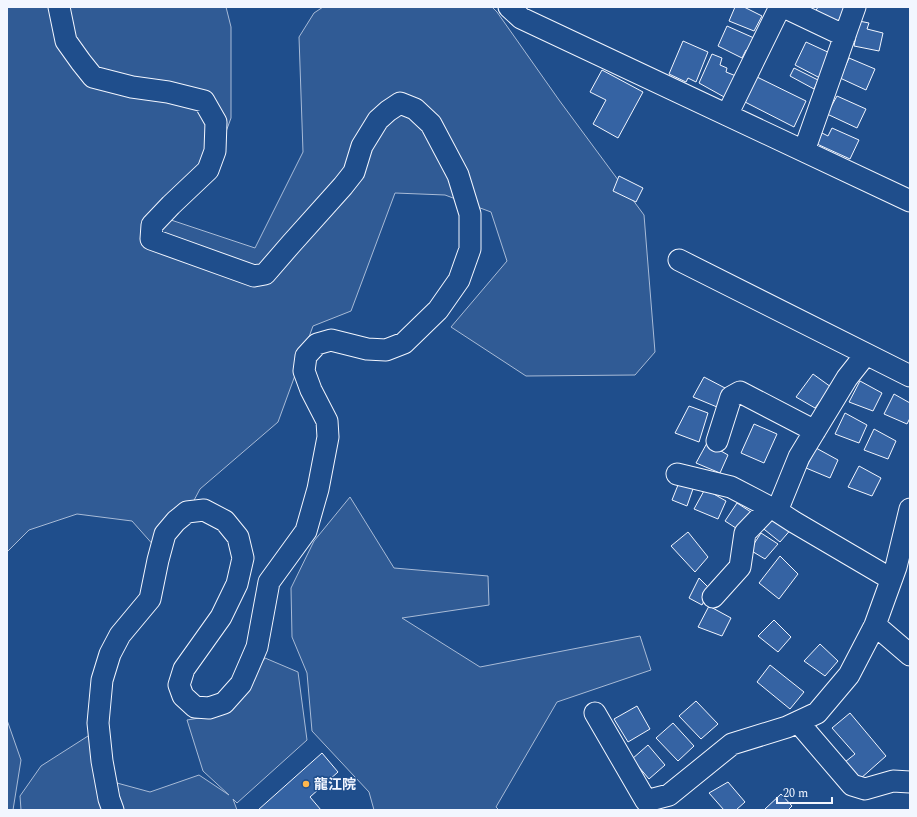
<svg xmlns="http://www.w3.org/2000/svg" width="917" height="817" font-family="Spectral,'Noto Sans JP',serif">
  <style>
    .green { fill: #305b95; stroke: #a8bbd7 }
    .building { fill: #3563a3; stroke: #f2f6ff }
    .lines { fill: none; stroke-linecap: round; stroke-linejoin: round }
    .minor-casing { stroke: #f2f6ff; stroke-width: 23 }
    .minor { stroke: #1f4e8c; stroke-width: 21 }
    .poi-dot { fill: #ffb74d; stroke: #1f4e8c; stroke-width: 1.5 }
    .labels { text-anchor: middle; stroke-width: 3; stroke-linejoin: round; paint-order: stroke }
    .poi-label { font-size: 14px; font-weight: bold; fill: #f2f6ff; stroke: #1f4e8c; text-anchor: start }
  </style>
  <rect width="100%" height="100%" fill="#1f4e8c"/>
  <!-- green -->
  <path class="green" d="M 7,7 L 226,7 L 231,27 L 231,118 L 209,178 L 172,189 L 171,220 L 255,248 L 303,152 L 299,37 L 314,13 L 323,7 L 492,7 L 497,12 L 559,100 L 644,215 L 655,352 L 635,375 L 526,376 L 451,327 L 507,261 L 491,212 L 445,195 L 395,193 L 351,311 L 313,326 L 278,422 L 200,489 L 164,557 L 132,521 L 77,514 L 29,530 L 7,552 Z
    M 350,497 L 394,568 L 488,576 L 489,605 L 402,618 L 480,667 L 640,636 L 651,670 L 557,702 L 496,807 L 499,810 L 374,810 L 369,792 L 312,731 L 307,673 L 292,637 L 291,588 L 314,541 Z
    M 265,658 L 298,672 L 307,740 L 237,803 L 233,799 L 237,810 L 21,810 L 20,796 L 41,766 L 99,729 L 117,783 L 150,792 L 199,775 L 229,795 L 203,771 L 187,720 L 224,714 Z
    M 7,720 L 21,760 L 13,810 L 7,810 Z"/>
  <!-- building -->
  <path class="building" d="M 735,7 L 744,7 L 762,16 L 754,31 L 729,21 Z
    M 818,7 L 845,7 L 838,22 L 815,12 Z
    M 859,21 L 869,23 L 867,29 L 883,33 L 879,51 L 854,46 Z
    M 727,26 L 754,38 L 748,51 L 746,50 L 742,58 L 718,46 Z
    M 683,41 L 708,52 L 696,82 L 688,78 L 686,82 L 669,74 Z
    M 806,42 L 832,54 L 820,78 L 795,65 Z
    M 712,54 L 722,58 L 720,65 L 727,68 L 726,72 L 736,76 L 726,98 L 699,83 Z
    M 849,58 L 875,69 L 866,90 L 840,78 Z
    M 794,68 L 818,80 L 814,89 L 790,76 Z
    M 602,70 L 643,92 L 618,138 L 593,124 L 606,100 L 590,92 Z
    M 757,77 L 806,101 L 794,127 L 745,102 Z
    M 837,96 L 866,109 L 857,128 L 827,114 Z
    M 832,128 L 859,140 L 850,159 L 817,144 L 822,133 L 828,136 Z
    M 619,176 L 643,188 L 636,202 L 613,191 Z
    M 813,374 L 831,387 L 815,408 L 796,397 Z
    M 704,377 L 725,388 L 717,407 L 693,397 Z
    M 860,381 L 882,393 L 873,411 L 849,402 Z
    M 894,394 L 910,403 L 910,418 L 907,424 L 884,414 Z
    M 689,406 L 708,413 L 699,442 L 675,433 Z
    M 845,413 L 867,425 L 859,443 L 835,434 Z
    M 754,424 L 777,434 L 764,463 L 741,453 Z
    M 874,429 L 896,441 L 888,459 L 864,450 Z
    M 707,443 L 728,455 L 720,473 L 696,463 Z
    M 816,448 L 838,460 L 830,478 L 806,468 Z
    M 859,466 L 881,478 L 872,496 L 848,487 Z
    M 680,480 L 694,486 L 687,506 L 672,500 Z
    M 705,489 L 726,501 L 718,519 L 694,509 Z
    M 737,503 L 751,512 L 739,530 L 725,521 Z
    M 775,509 L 793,527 L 780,542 L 760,526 Z
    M 688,532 L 708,557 L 695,572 L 671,546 Z
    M 761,533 L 778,544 L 765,559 L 750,550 Z
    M 780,556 L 798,574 L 779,599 L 759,583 Z
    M 699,578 L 710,589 L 702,605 L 689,598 Z
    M 709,606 L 731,618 L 722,636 L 698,627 Z
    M 774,620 L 791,637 L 778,652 L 758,636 Z
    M 820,644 L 838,661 L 825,676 L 804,661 Z
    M 770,665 L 804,692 L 790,709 L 757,682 Z
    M 696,701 L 718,724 L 701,739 L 679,716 Z
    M 637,706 L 650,729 L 628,742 L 614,719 Z
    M 850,713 L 886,756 L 860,779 L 845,762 L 855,754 L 832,728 Z
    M 673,723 L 694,746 L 678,761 L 656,738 Z
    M 648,745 L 665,765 L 649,779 L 632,759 Z
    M 322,753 L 338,772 L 310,797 L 321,810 L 258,810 Z
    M 728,782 L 745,802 L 736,810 L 724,810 L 709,793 Z
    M 781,794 L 792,806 L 788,810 L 766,810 L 765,809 Z"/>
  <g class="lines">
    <defs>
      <path id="minor" d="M 59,7 L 66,41 L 81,62 L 93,77 L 132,87 L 168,92 L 204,101 L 216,122 L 215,151 L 208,170 L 171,205 L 152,225 L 151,239 L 254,276 L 265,274 L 291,244 L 343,186 L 354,172 L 362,146 L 378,120 L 388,111 L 400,103 L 415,109 L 431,124 L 458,175 L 470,214 L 470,249 L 459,280 L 438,310 L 404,343 L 386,350 L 367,349 L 331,340 L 317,344 L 306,356 L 304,371 L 311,390 L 327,421 L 328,437 L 318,489 L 306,531 L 269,582 L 257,647 L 241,684 L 224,703 L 209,708 L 195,707 L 183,696 L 179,685 L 184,669 L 221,617 L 237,584 L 243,558 L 238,537 L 225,521 L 204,510 L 187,512 L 176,521 L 165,534 L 158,560 L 150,599 L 120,635 L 110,654 L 102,680 L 98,723 L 102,761 L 109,799 L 113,810
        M 509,7 L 521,18 L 910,201
        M 784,7 L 845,36
        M 727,115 L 780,7
        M 804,151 L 855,7
        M 679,260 L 910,376
        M 717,441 L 731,397 L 740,392 L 815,431
        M 677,474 L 731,487 L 777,511 L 794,522 L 891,579
        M 777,511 L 799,457 L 847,378 L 866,354
        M 713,597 L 740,567 L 745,533 L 770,507
        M 875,625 L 910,655
        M 595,713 L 646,801 L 669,795 L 732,744 L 787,727 L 817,713 L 849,675 L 875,625 L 896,567 L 910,509
        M 798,722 L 852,785 L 865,789 L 893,781 L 910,782"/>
    </defs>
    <!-- minor casing -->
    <use href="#minor" class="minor-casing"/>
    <!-- minor -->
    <use href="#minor" class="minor"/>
  </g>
  <!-- markers -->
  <circle class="poi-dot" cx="306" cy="784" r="4"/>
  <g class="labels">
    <!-- poi labels -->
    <g class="poi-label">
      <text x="314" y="789">龍江院</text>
    </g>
  </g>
  <!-- border -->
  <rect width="917" height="817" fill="none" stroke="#f2f6ff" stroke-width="16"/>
  <!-- scale -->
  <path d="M777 797v6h55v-6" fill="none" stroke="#f2f6ff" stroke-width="2"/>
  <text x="783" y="797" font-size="12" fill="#f2f6ff" stroke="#1f4e8c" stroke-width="3" paint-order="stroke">20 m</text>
</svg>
